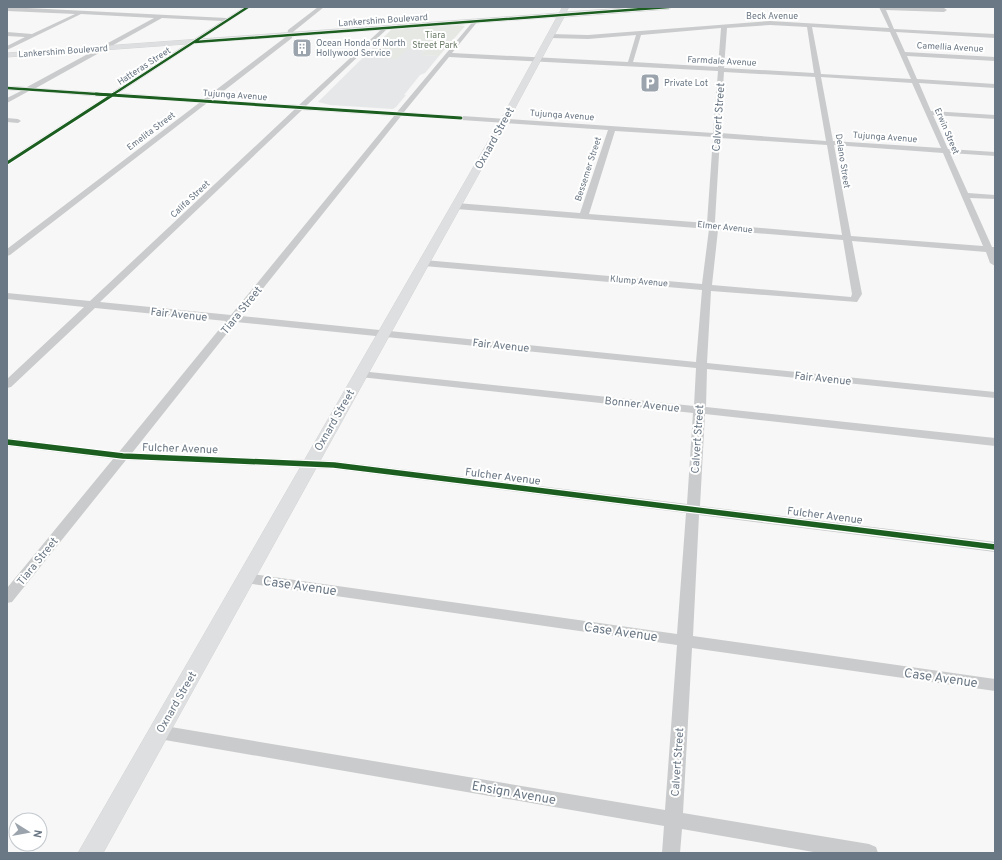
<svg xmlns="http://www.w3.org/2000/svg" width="1002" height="860" font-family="Overpass,sans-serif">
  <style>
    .built { fill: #e6e7e8 }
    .green { fill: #e6e8e4 }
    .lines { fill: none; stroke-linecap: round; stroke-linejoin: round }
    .major-casing { stroke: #d3d4d5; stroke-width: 1 }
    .minor { fill: #cacbcc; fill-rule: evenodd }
    .major { fill: #dedfe0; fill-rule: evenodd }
    .cycleway-far2-casing { stroke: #fff; stroke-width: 3.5 }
    .cycleway-far1-casing { stroke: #fff; stroke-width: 4.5 }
    .cycleway-casing { stroke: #fff; stroke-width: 8 }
    .cycleway-far2 { stroke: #1b5e20; stroke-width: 2.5 }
    .cycleway-far1 { stroke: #1b5e20; stroke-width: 3 }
    .cycleway { stroke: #1b5e20; stroke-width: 5.5 }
    .labels { text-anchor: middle; stroke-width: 4; stroke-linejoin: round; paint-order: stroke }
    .far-street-label { font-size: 9px; fill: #6a7784; stroke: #fff }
    .far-park-label { font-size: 9px; fill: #6b7b68; stroke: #fff }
    .far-poi-label { font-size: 9px; fill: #6a7784; stroke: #fff; text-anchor: start }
    .street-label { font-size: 11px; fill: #6a7784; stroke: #fff }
    .near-street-label { font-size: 13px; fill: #6a7784; stroke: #fff }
  </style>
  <rect width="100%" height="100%" fill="#f7f7f7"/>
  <!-- built -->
  <path class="built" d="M 385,36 L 425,51 L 422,55 L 439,56 L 425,73 L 420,75 L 404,95 L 406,95 L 396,107 L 393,109 L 330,105 L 318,102 Z"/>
  <!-- green -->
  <path class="green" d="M 458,25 L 465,26 L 439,56 L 421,55 L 425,50 L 407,49 L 397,59 L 364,57 L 391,30 Z"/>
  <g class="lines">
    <defs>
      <path id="major" d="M 563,7 L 569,7 L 566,12 L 642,7 L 672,7 L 669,9 L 564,17 L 508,121 L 103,853 L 78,853 L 500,121 L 557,17 L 7,57 L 7,53 L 559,13 Z"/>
    </defs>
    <!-- major casing -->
    <use href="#major" class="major-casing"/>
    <!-- minor -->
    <path class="minor" d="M 7,7 L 227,18 L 244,7 L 251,7 L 119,93 L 204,99 L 287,36 L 288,30 L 318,7 L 324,7 L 293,32 L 292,38 L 212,100 L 299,105 L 385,26 L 387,27 L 387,29 L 306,106 L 397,112 L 475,19 L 478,21 L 452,53 L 628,62 L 636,35 L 588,39 L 550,38 L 547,36 L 550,34 L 588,35 L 770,21 L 889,28 L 879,7 L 944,8 L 947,10 L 944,12 L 886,10 L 894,29 L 995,34 L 995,38 L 896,32 L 905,52 L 995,57 L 995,61 L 907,56 L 917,79 L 995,84 L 995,88 L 919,83 L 931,111 L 995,115 L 995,119 L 933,115 L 948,149 L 995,152 L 995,156 L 950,153 L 968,193 L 995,195 L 995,199 L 970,198 L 992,247 L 995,247 L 995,266 L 990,263 L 986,252 L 852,241 L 862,294 L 857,302 L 711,291 L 707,363 L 995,392 L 995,398 L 707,369 L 706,407 L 995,438 L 995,446 L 705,414 L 700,506 L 995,542 L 995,552 L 699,515 L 693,636 L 995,679 L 995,691 L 692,648 L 683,813 L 869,844 L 876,847 L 878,853 L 819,853 L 682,829 L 680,853 L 662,853 L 664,826 L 159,739 L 153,737 L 151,732 L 153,727 L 159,725 L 665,810 L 677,645 L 246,583 L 241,582 L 239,578 L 241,574 L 246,573 L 677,634 L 686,513 L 334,469 L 126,460 L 12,602 L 7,603 L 7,588 L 113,459 L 7,446 L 7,438 L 119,452 L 226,321 L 95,308 L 11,387 L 7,388 L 7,379 L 84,307 L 7,299 L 7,293 L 90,301 L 295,109 L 207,103 L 10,255 L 7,256 L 7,249 L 199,103 L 113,97 L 7,165 L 7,160 L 105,97 L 29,91 L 7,103 L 7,98 L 21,91 L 7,90 L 7,86 L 27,87 L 154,18 L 81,14 L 7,50 L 7,46 L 25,37 L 7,36 L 7,32 L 32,34 L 75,14 L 7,11 ZM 162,18 L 222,21 L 111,93 L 36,88 ZM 770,25 L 807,27 L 814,73 L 724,68 L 727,28 ZM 812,27 L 890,32 L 911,79 L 821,74 ZM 721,28 L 718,67 L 633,62 L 641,35 ZM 449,57 L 718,71 L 713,133 L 404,112 ZM 724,72 L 815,77 L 826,141 L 720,133 ZM 821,77 L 912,83 L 941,148 L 833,141 ZM 302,110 L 394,116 L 231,315 L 100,302 ZM 401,116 L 608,130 L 580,213 L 456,203 L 452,206 L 456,209 L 709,229 L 702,284 L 424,260 L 419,263 L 424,266 L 702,290 L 696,362 L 241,316 ZM 615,131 L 713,137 L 707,223 L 589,214 ZM 720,138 L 827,145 L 842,235 L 716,224 L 715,221 ZM 834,145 L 943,153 L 983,246 L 851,236 ZM 718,230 L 843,240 L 852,294 L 851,297 L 712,285 ZM 236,322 L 696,368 L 694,406 L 360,371 L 354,374 L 360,377 L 693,413 L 687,504 L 334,461 L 132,453 Z
      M 7,118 L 18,119 L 21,121 L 18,123 L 7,122 Z"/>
    <!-- major -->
    <use href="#major" class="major"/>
    <defs>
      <path id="cycleway-far2" d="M 195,42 L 669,7
        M 7,88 L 111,95
        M 112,95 L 248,7"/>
      <path id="cycleway-far1" d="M 96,94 L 461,118
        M 7,163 L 114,94"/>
      <path id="cycleway" d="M 7,442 L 123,456 L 334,465 L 995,547"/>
    </defs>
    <!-- cycleway-far2 casing -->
    <use href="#cycleway-far2" class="cycleway-far2-casing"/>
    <!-- cycleway-far1 casing -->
    <use href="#cycleway-far1" class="cycleway-far1-casing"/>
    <!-- cycleway casing -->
    <use href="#cycleway" class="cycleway-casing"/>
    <!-- cycleway-far2 -->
    <use href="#cycleway-far2" class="cycleway-far2"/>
    <!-- cycleway-far1 -->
    <use href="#cycleway-far1" class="cycleway-far1"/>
    <!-- cycleway -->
    <use href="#cycleway" class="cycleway"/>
  </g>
  <!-- icons -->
  <defs>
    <symbol id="building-square" viewBox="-11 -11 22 22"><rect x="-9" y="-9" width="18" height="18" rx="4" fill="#9ba4ac" stroke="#fff"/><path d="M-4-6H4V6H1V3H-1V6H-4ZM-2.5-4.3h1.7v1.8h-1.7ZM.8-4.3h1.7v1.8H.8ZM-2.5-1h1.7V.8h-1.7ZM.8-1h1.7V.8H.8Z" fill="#fff"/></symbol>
    <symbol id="parking-square" viewBox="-11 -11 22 22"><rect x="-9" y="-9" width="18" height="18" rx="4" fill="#9ba4ac" stroke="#fff"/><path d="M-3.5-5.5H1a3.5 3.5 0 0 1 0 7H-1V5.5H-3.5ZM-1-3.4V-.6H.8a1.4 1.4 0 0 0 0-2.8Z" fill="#fff"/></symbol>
  </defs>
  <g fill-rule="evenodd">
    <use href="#building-square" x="291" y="37" width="22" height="22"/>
    <use href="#parking-square" x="639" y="72" width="22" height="22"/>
  </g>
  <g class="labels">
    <!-- far-street labels -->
    <g class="far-street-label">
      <text x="772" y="19">Beck Avenue</text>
      <text transform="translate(383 20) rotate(-4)" y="3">Lankershim Boulevard</text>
      <text transform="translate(950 47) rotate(3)" y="3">Camellia Avenue</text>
      <text transform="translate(63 51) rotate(-4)" y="3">Lankershim Boulevard</text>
      <text transform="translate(722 61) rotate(3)" y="3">Farmdale Avenue</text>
      <text transform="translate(144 66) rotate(-33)" y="3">Hatteras Street</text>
      <text transform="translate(235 95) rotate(4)" y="3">Tujunga Avenue</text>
      <text transform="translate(562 115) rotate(4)" y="3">Tujunga Avenue</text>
      <text transform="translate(151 131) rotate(-37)" y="3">Emelita Street</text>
      <text transform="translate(947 131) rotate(67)" y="3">Erwin Street</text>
      <text transform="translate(885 137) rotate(4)" y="3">Tujunga Avenue</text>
      <text transform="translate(843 161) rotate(81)" y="3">Delano Street</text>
      <text transform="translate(588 169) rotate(-72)" y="3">Bessemer Street</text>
      <text transform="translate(190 199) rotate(-43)" y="3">Califa Street</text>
      <text transform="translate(725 227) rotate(6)" y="3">Elmer Avenue</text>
      <text transform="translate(639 281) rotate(5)" y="3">Klump Avenue</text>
    </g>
    <!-- far-park labels -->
    <g class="far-park-label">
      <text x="435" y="38">Tiara<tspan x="435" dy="10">Street Park</tspan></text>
    </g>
    <!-- far-poi labels -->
    <g class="far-poi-label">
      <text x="316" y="46">Ocean Honda of North<tspan x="316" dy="10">Hollywood Service</tspan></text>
      <text x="664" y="86">Private Lot</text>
    </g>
    <!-- street labels -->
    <g class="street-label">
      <text transform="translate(718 117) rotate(-86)" y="4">Calvert Street</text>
      <text transform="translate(494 138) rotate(-61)" y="4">Oxnard Street</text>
      <text transform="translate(241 310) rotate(-51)" y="4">Tiara Street</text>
      <text transform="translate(179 314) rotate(6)" y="4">Fair Avenue</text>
      <text transform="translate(501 345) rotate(6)" y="4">Fair Avenue</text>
      <text transform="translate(823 378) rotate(6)" y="4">Fair Avenue</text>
      <text transform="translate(642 404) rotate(6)" y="4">Bonner Avenue</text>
      <text transform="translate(334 420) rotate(-60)" y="4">Oxnard Street</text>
      <text transform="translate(697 439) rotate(-86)" y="4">Calvert Street</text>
      <text transform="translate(180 448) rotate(2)" y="4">Fulcher Avenue</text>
      <text transform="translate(503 476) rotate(7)" y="4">Fulcher Avenue</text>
      <text transform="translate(825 515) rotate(7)" y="4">Fulcher Avenue</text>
      <text transform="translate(37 561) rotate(-51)" y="4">Tiara Street</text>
      <text transform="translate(176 702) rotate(-60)" y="4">Oxnard Street</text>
      <text transform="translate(677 762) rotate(-86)" y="4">Calvert Street</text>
    </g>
    <!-- near-street labels -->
    <g class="near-street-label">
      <text transform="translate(300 585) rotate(8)" y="5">Case Avenue</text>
      <text transform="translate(621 631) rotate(8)" y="5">Case Avenue</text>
      <text transform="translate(941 677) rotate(8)" y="5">Case Avenue</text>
      <text transform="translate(514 792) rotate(10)" y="5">Ensign Avenue</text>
    </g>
  </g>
  <!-- border -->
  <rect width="1002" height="860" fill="none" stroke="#6a7784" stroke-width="16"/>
  <!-- north arrow -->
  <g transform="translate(28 832) rotate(101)"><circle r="19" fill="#ffffff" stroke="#c3c9ce"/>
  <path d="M0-3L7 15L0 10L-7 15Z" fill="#9ba4ac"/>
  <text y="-6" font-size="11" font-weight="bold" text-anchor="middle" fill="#6a7784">N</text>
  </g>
</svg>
